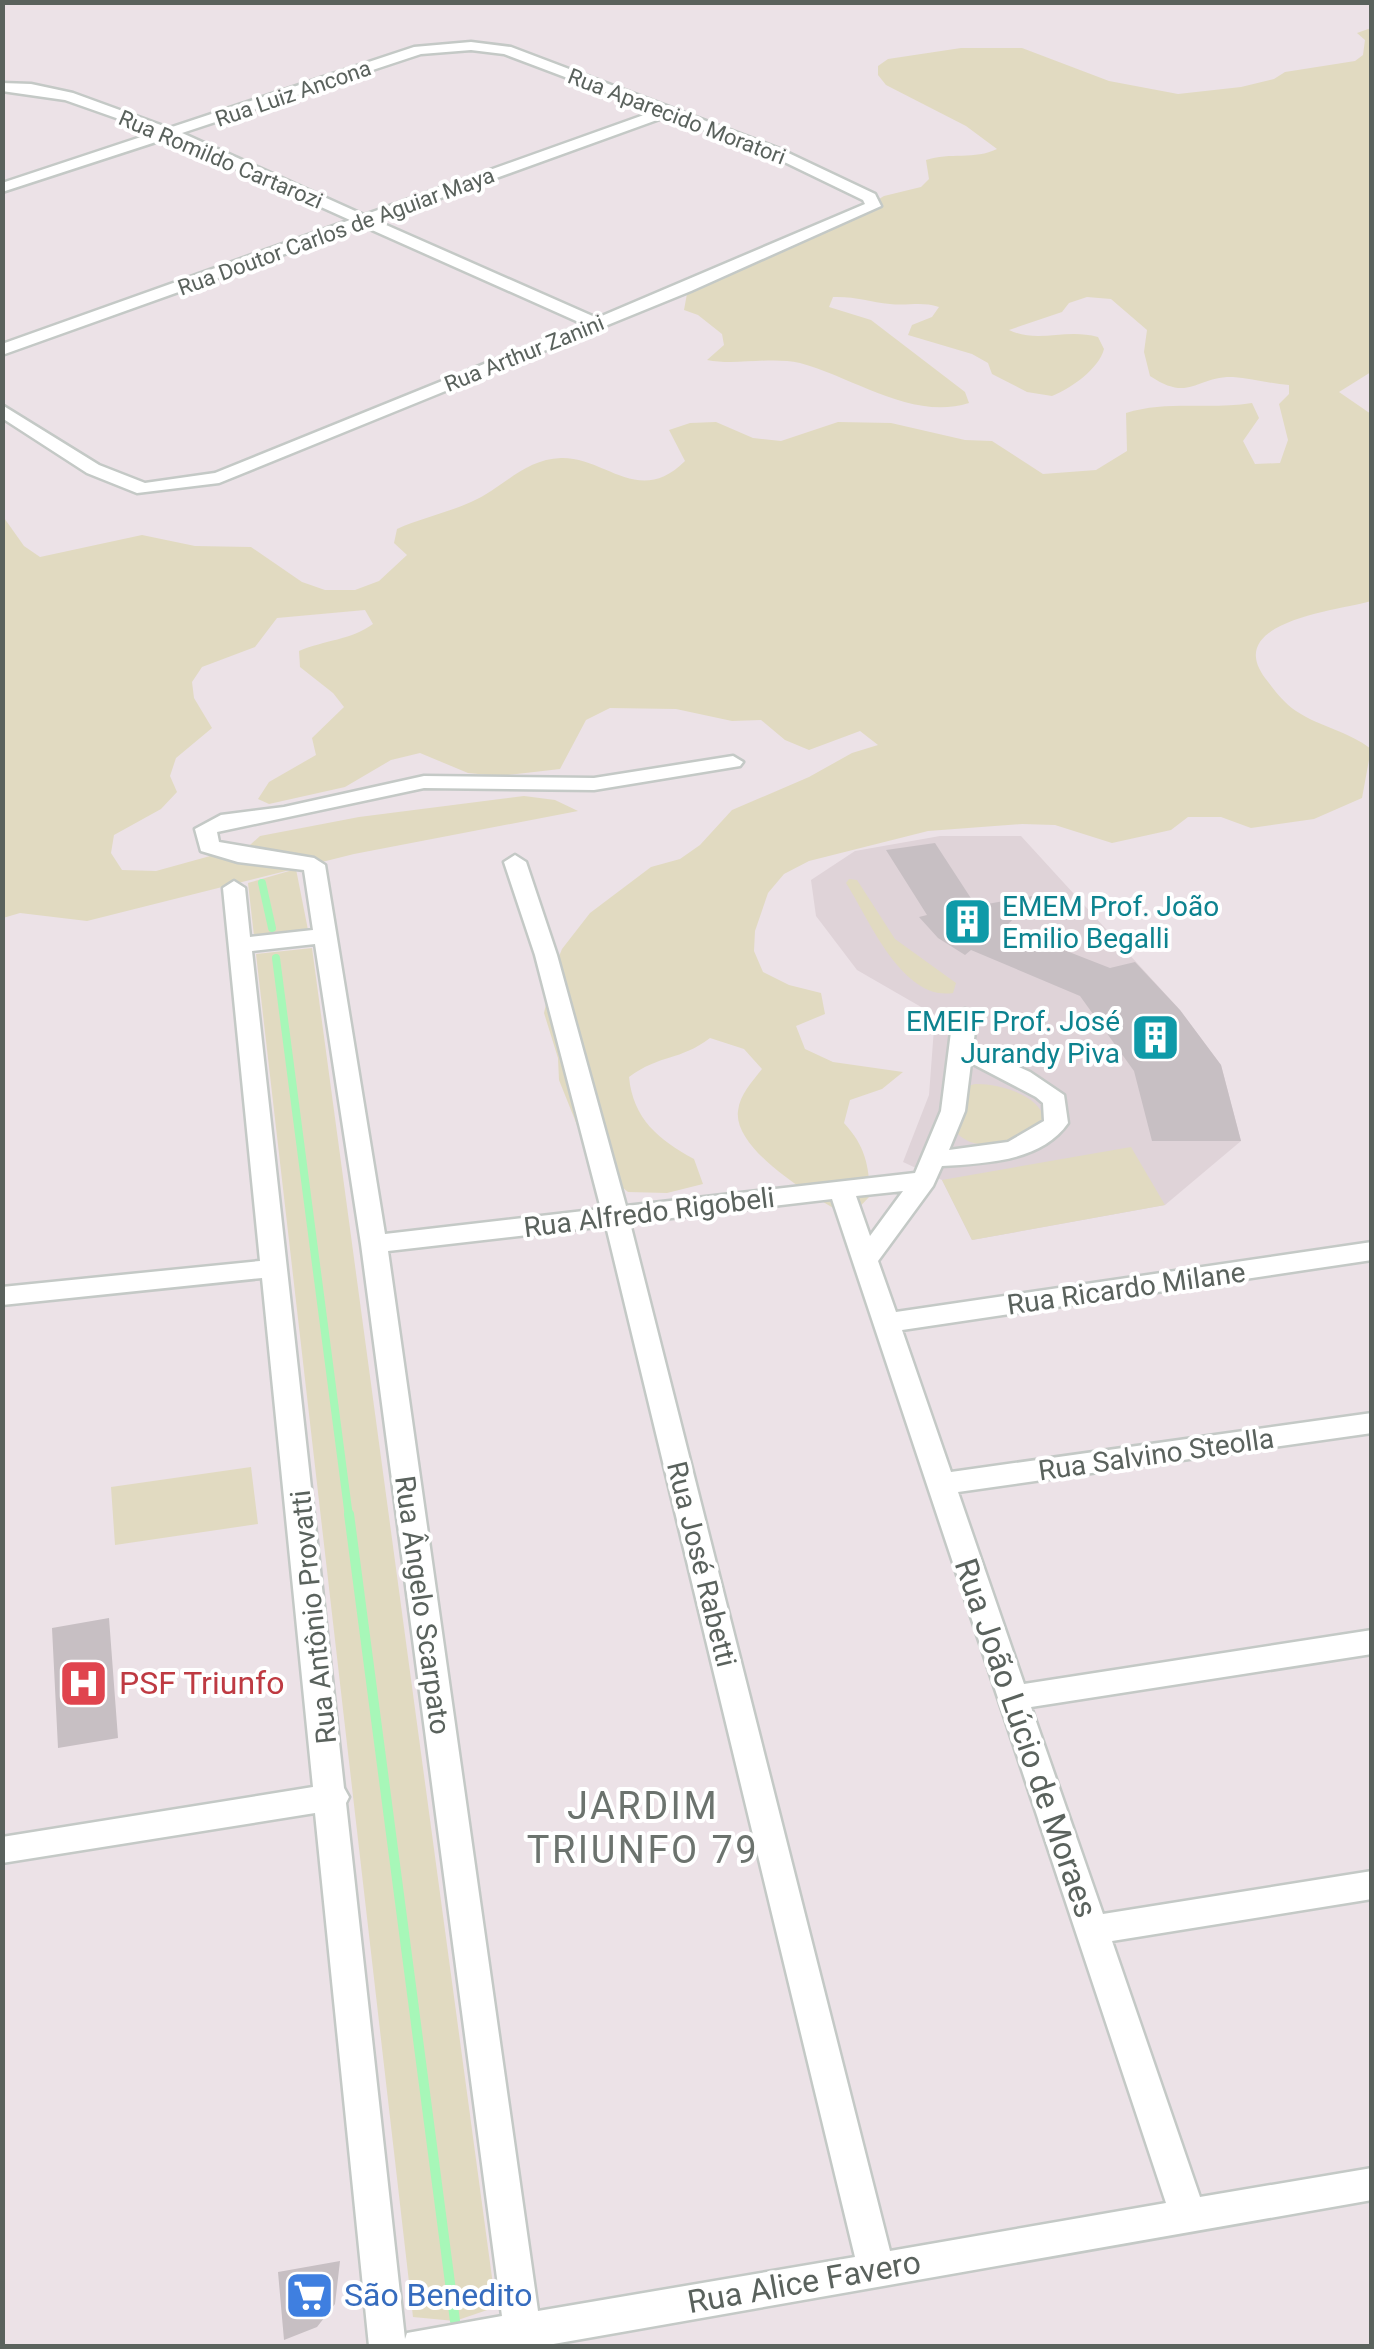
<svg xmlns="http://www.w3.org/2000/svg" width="1374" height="2349" font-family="Roboto,sans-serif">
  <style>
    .education { fill: #dfd3d8 }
    .green { fill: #e1dac1 }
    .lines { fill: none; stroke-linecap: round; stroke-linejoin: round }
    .stream-far1 { stroke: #a7f7b8; stroke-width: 8 }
    .stream { stroke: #a7f7b8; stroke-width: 10 }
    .building { fill: #c7bfc3 }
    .minor-casing { stroke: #c4c9c6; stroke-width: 5 }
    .minor { fill: #fff; fill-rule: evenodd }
    .labels { text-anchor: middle; stroke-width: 8; stroke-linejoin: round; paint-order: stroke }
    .far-street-label { font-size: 22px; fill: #5a625d; stroke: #fff }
    .culture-label { font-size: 28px; fill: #0d838f; stroke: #fff; text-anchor: start }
    .street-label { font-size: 28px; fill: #5a625d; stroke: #fff }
    .near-health-label { font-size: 32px; fill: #be3a42; stroke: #fff; text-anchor: start }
    .near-street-label { font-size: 32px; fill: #5a625d; stroke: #fff }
    .near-shop-label { font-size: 32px; fill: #366cbe; stroke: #fff; text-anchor: start }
    .near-quarter-label { font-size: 38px; letter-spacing: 2.5px; fill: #6c736e; stroke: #fff }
  </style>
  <rect width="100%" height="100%" fill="#ece2e7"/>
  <!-- education -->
  <path class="education" d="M 940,836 L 1021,836 L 1180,1010 L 1221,1065 L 1241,1141 L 1165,1205 L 972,1240 L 942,1180 L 903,1162 L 929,1095 L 935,1015 L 857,970 L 816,916 L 811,880 L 855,851 Z"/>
  <!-- green -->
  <path class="green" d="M 1371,28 L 1371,372 L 1339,392 L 1371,414 L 1371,601 C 1337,611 1223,621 1265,678 C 1275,691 1283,702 1296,711 C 1320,727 1348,731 1371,749 L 1362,798 L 1314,819 L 1251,828 L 1221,817 L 1188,817 L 1171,830 L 1112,843 L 1055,825 L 1022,824 L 928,831 L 809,861 L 784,874 L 768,893 L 755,931 L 754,951 L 763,972 L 789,985 L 821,993 L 825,1014 L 796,1026 L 805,1049 L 833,1062 L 903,1072 L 882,1089 L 850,1100 L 844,1123 C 865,1146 869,1164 870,1196 L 850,1217 C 819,1201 733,1151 738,1111 C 740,1094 752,1082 762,1069 L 744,1049 L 710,1038 C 680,1061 660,1054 629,1077 C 633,1119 659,1140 694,1159 L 703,1184 L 667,1193 L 628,1192 L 603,1172 L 587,1150 L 559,1080 L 558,1058 L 544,1013 L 554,969 L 562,949 L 590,913 L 651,867 L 680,859 L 700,845 L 732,810 L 809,777 L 852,753 L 878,745 L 860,731 L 809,750 L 785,740 L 761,720 L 732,721 L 676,709 L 610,708 L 586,720 L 560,769 L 499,776 L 468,773 L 420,753 L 391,760 L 345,787 L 269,804 L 258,799 L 269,782 L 316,755 L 312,738 L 344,707 L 333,693 L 300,667 L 299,651 C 325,640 351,640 373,624 L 365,610 L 277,618 L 255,647 L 202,667 L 192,682 L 194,698 L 212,728 L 176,758 L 170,776 L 177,792 L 161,809 L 114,835 L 111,853 L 122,870 L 156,871 L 250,845 L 260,836 L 359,817 L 524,796 L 555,800 L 578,811 L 354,854 L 87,921 L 20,913 L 3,918 L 2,515 L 24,546 L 40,557 L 142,535 L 195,546 L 251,547 L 302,582 L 325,590 L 355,590 L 379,581 L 407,555 L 394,543 L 397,529 C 421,518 447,513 471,502 C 502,489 524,459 561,458 C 606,457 639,507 685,461 L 669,430 L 690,423 L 716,422 L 753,438 L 781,441 L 838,422 L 891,423 L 965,440 L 992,441 L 1043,474 L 1096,470 L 1127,451 L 1126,413 C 1167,400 1210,410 1252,403 L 1259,418 L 1243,441 L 1255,464 L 1280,463 L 1288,440 L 1279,404 L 1289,394 L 1289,385 C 1271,384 1251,378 1233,377 C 1196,376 1190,403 1150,376 L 1144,352 L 1147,330 L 1111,299 L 1087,297 L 1069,303 L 1062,312 L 1009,330 C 1038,344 1065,328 1098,337 L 1104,349 C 1099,369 1070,389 1052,396 L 1027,392 L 992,374 L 988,363 L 972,354 L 908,335 L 912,325 L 932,317 L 939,307 C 921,301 909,306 890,304 C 870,302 854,296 833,297 L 829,307 L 871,320 L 965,392 L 969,403 C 912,421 853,377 800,363 C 770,356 737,366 707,360 L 724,345 L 722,334 L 698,315 L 684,310 L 689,283 L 773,246 L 814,237 L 884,196 L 921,187 L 929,179 L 926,160 C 950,152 975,160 997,149 L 966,126 L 886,85 L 878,75 L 878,66 L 888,59 L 961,48 L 1022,48 L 1109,81 L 1178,94 L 1241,87 L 1274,79 L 1285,72 L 1355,61 L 1363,55 L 1365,40 L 1357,33 Z
    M 296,869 L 308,930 L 254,936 L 248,883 Z
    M 849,879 L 857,880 L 895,939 L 956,983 L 953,993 C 902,1001 869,919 846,883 Z
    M 312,948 L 496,2307 L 455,2321 L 413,2317 L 256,954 Z
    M 975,1084 C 998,1083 1041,1095 1045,1121 C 1024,1139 979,1157 957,1133 L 968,1086 Z
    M 1131,1147 L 1165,1205 L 972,1240 L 942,1180 Z
    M 251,1467 L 258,1524 L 115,1545 L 111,1487 Z"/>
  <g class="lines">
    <!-- stream-far1 -->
    <path class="stream-far1" d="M 262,883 L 272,928
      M 276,958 L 349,1517"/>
    <!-- stream -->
    <path class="stream" d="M 349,1514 L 455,2321"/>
  </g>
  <!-- building -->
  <path class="building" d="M 935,843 L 976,906 L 1038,895 L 1005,927 L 1110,968 L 1135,962 L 1180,1010 L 1221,1065 L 1241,1141 L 1152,1141 L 1134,1071 L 1080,996 L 971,950 L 965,955 L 938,938 L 919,917 L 927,915 L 886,850 Z
    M 109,1618 L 118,1738 L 58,1748 L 52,1628 Z
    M 340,2261 L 335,2304 L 317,2327 L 284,2340 L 278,2272 Z"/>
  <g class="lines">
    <defs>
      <path id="minor" d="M 471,42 L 511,47 L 780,149 L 875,194 L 881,206 L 691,291 L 219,483 L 137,493 L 87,473 L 2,418 L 2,405 L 99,465 L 145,483 L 215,473 L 583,324 L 363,226 L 2,355 L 2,344 L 350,220 L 168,138 L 2,192 L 2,183 L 156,132 L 65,100 L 2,91 L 2,83 L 31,84 L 73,93 L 169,128 L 414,47 ZM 471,50 L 504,54 L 655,111 L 364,215 L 182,133 L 421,54 ZM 668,116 L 770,155 L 863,200 L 865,204 L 597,318 L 377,221 Z
        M 733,756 L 743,762 L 740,766 L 594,790 L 424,788 L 217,832 L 219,842 L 314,858 L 325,865 L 385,1234 L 601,1209 L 535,955 L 504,862 L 515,855 L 526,862 L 557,955 L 626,1206 L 915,1173 L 941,1111 L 953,1016 L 965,1009 L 977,1016 L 973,1047 L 1030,1072 L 1064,1095 L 1068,1123 C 1041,1162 985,1163 942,1166 L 933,1186 L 878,1261 L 896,1312 L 1372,1242 L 1372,1260 L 902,1330 L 951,1472 L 1372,1413 L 1372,1433 L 958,1492 L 1024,1684 L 1372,1630 L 1372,1654 L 1031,1707 L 1103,1914 L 1372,1871 L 1372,1899 L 1112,1941 L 1200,2197 L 1372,2168 L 1372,2200 L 542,2346 L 369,2346 L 315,1813 L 2,1863 L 2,1837 L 313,1787 L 262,1278 L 2,1305 L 2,1287 L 260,1261 L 223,888 L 234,881 L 245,888 L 250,937 L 313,930 L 304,870 L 238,862 L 201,851 L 195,829 L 221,815 L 284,807 L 424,776 L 594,778 ZM 315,944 L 361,1244 L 502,2316 L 407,2333 L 405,2339 L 346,1803 L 349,1797 L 344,1788 L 252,951 ZM 971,1063 L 1036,1097 L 1043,1103 L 1044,1121 L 1008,1142 L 949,1150 L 965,1111 ZM 903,1191 L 870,1236 L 856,1196 ZM 832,1199 L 1166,2203 L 890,2251 L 630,1223 ZM 606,1226 L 855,2257 L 538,2311 L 388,1251 Z"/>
    </defs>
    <!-- minor casing -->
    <use href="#minor" class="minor-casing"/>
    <!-- minor -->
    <use href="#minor" class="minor"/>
  </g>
  <!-- icons -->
  <defs>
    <symbol id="building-square" viewBox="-11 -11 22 22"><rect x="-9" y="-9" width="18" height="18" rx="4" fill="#0f9aa8" stroke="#fff"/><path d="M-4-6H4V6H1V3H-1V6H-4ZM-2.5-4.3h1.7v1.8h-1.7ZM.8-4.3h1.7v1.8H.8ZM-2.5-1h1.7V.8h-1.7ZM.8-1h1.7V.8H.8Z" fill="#fff"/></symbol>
    <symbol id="hospital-square" viewBox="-11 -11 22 22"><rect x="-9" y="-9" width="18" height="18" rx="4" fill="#e0444e" stroke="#fff"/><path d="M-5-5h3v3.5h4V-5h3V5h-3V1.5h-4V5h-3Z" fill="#fff"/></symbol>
    <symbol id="supermarket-square" viewBox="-11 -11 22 22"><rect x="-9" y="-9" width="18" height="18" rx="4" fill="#3f7fe0" stroke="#fff"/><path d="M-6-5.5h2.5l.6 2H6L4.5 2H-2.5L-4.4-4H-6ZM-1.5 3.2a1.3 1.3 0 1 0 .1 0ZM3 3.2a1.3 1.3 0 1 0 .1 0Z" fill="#fff"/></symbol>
  </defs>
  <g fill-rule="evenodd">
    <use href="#building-square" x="940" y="894" width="55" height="55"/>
    <use href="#building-square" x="1128" y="1010" width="55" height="55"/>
    <use href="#hospital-square" x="56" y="1656" width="55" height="55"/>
    <use href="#supermarket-square" x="282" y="2268" width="55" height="55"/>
  </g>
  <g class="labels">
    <!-- far-street labels -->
    <g class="far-street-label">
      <text transform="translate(293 93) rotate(-19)" y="8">Rua Luiz Ancona</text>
      <text transform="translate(677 116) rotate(21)" y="8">Rua Aparecido Moratori</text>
      <text transform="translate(221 159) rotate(23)" y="8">Rua Romildo Cartarozi</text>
      <text transform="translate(336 231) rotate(-20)" y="8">Rua Doutor Carlos de Aguiar Maya</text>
      <text transform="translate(524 353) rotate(-22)" y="8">Rua Arthur Zanini</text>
    </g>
    <!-- culture labels -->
    <g class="culture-label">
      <text x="1002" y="916">EMEM Prof. João<tspan x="1002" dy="32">Emilio Begalli</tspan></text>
      <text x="1120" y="1031" text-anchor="end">EMEIF Prof. José<tspan x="1120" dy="32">Jurandy Piva</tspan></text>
    </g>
    <!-- street labels -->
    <g class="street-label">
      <text transform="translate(649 1212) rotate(-7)" y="10">Rua Alfredo Rigobeli</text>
      <text transform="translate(1126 1288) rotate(-8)" y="10">Rua Ricardo Milane</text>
      <text transform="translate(1156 1454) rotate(-8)" y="10">Rua Salvino Steolla</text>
      <text transform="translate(702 1564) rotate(76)" y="10">Rua José Rabetti</text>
      <text transform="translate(423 1605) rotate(82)" y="10">Rua Ângelo Scarpato</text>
      <text transform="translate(313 1617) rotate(-96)" y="10">Rua Antônio Provatti</text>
    </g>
    <!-- near-health labels -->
    <g class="near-health-label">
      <text x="119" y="1694">PSF Triunfo</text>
    </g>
    <!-- near-street labels -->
    <g class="near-street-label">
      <text transform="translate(1026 1738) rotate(71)" y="11">Rua João Lúcio de Moraes</text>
      <text transform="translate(804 2282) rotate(-10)" y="11">Rua Alice Favero</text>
    </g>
    <!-- near-shop labels -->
    <g class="near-shop-label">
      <text x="344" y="2306">São Benedito</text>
    </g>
    <!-- near-quarter labels -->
    <g class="near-quarter-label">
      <text x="643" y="1819">JARDIM<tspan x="643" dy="44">TRIUNFO 79</tspan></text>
    </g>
  </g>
  <!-- border -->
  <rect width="1374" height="2349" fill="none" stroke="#5a625d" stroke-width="10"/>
</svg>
